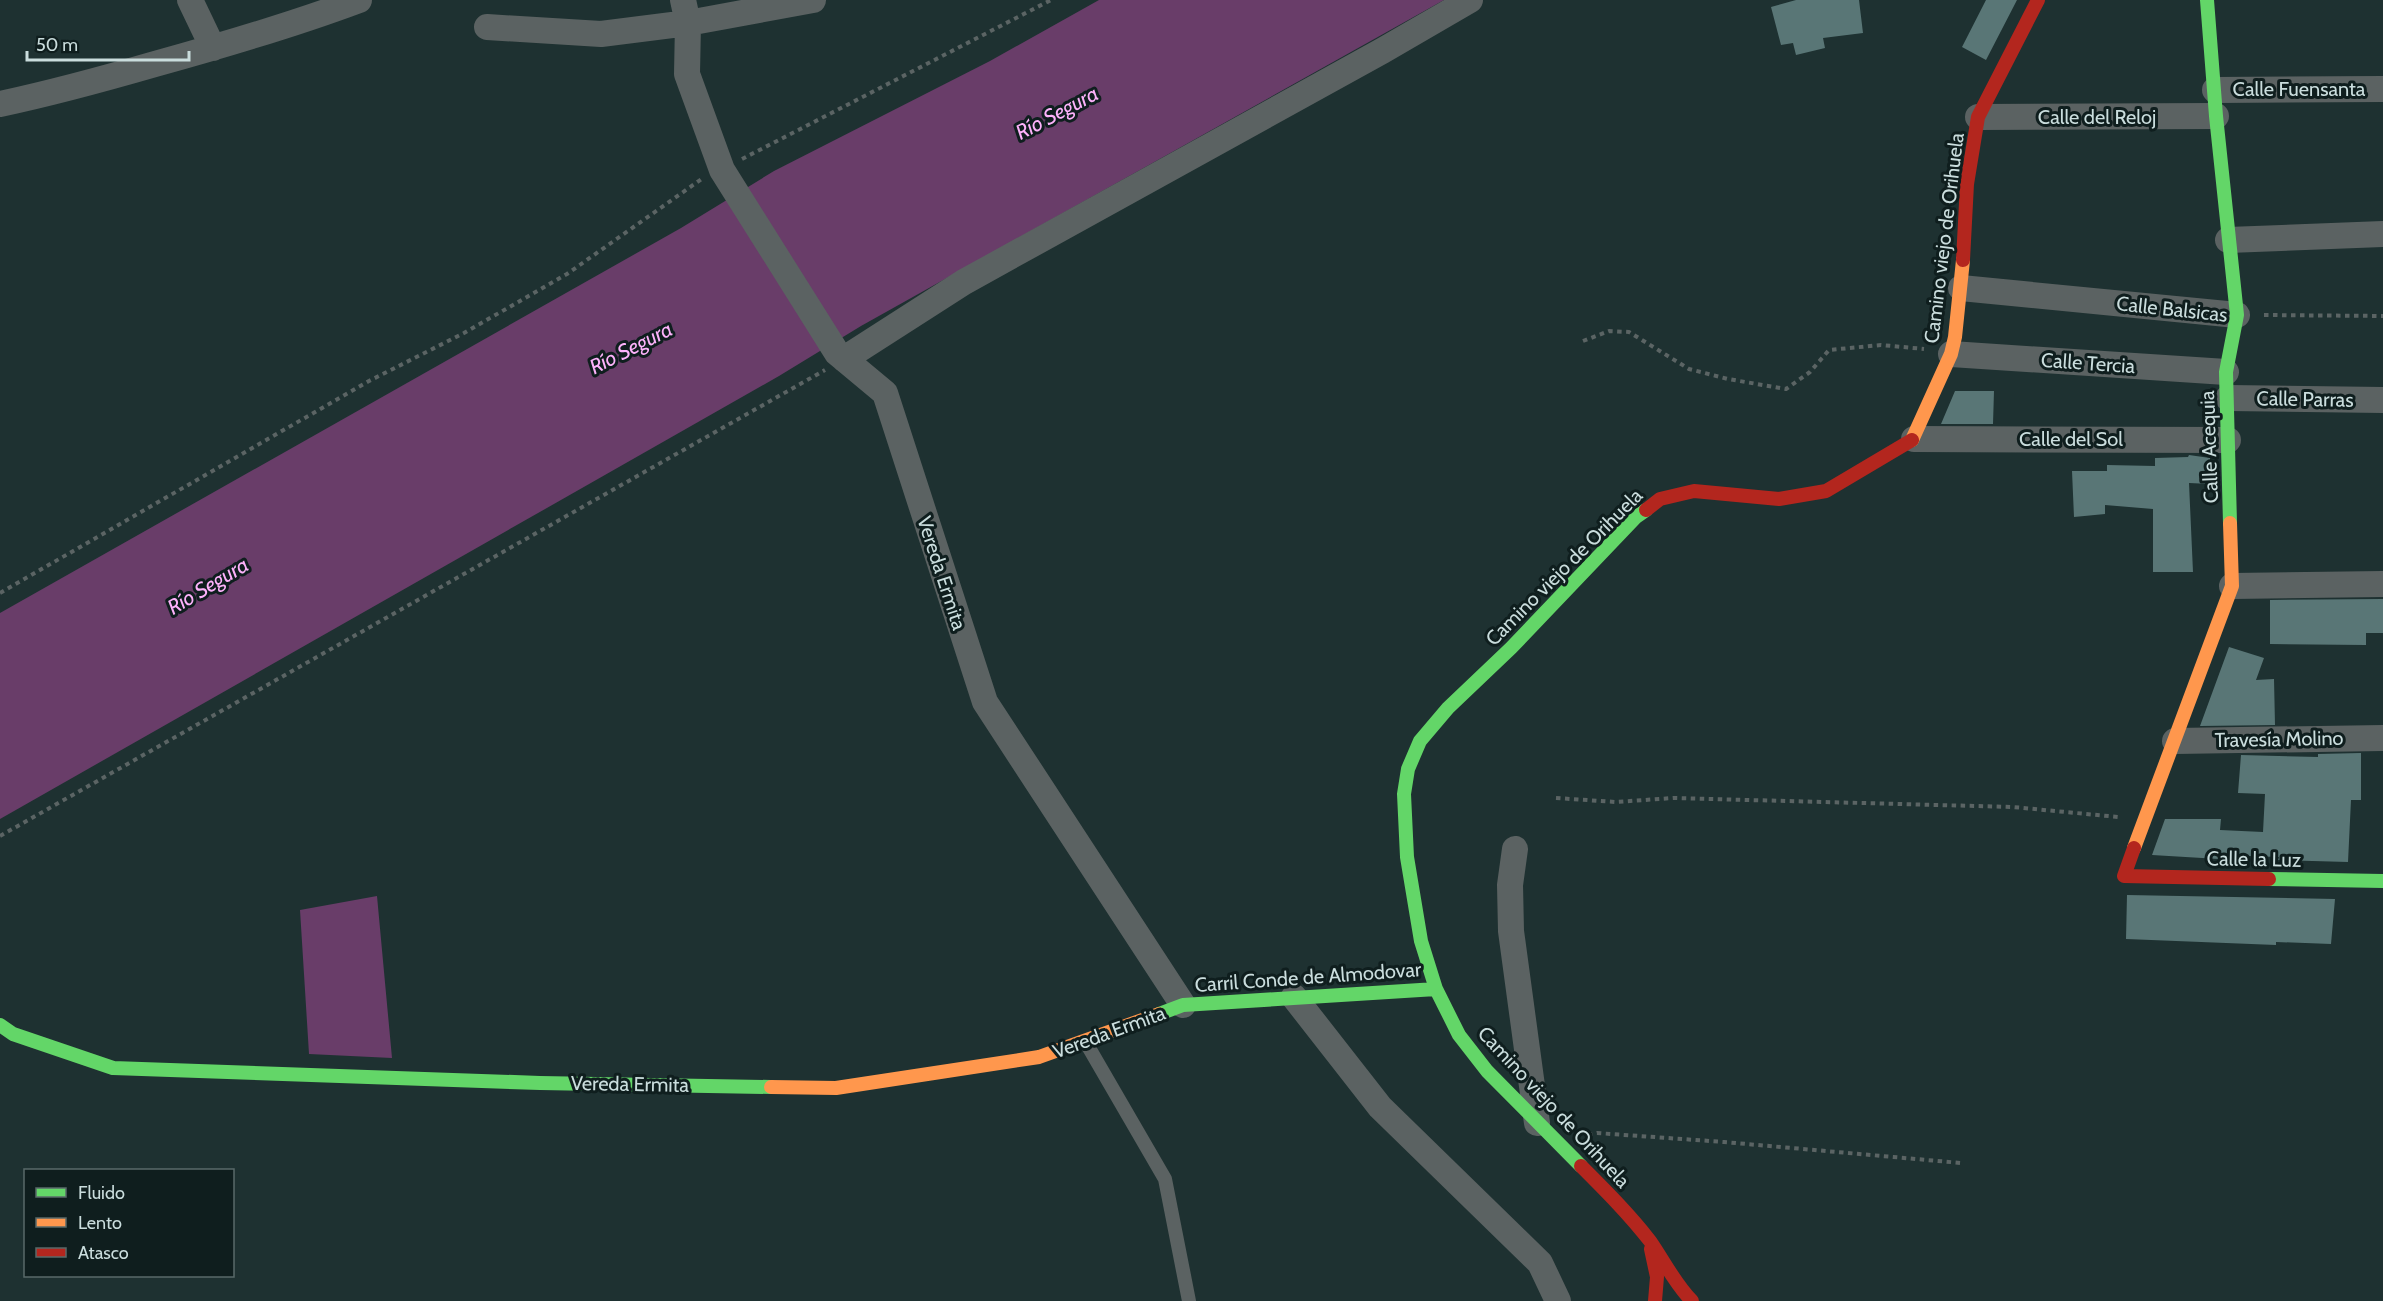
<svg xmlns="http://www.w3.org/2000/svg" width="2383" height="1301" font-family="Cabin,sans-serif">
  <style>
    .water { fill: #693d69 }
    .building { fill: #597676 }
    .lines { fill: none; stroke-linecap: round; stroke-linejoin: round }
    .path { stroke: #5b6464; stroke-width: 4; stroke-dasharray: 4.5 4.5; stroke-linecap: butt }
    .lane { stroke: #5b6262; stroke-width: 14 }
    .street { stroke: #5b6262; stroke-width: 26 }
    .fast { stroke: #63d668; stroke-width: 14 }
    .slow { stroke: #ff974d; stroke-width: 14 }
    .jam { stroke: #b3261e; stroke-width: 14 }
    .labels { text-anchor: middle; stroke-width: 6; stroke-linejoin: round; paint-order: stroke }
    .street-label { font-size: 20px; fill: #cadddd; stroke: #0f1e1e }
    .water-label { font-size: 21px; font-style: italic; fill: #fdb2fb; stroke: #0f1e1e }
  </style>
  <rect width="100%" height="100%" fill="#1e3131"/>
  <!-- water -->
  <path class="water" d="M 1099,0 L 1444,0 L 861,326 L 779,376 L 0,819 L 0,613 L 681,228 L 774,171 L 990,61 Z
    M 377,896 L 392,1058 L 309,1054 L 300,910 Z"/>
  <!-- building -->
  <path class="building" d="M 1796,0 L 1859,0 L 1863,33 L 1823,38 L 1825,48 L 1796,55 L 1793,43 L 1781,45 L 1771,7 Z
    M 1986,0 L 2017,0 L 1986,60 L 1962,47 Z
    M 1955,391 L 1994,391 L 1993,424 L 1941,424 Z
    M 2189,455 L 2210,458 L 2210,484 L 2189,483 L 2193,572 L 2153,572 L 2153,509 L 2105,505 L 2105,514 L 2074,517 L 2072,471 L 2107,471 L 2107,465 L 2155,466 L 2155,458 L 2188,457 Z
    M 2383,599 L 2383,633 L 2366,633 L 2366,645 L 2270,644 L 2270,600 Z
    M 2229,647 L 2264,658 L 2256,680 L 2274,679 L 2275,725 L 2200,726 Z
    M 2361,753 L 2361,800 L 2351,800 L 2348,862 L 2278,860 L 2279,857 L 2219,855 L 2219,859 L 2152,855 L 2165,819 L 2221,819 L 2220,830 L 2263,832 L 2265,794 L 2238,793 L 2241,755 L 2318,757 L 2318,754 Z
    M 2127,895 L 2335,899 L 2331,944 L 2276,942 L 2276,945 L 2126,939 Z"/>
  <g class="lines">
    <!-- path -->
    <path class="path" d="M 742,159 L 1051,0
      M 2264,315 L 2383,316
      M 1583,341 L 1609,331 L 1629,332 L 1689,369 L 1728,379 L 1786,389 L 1810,372 L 1829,350 L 1881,345 L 1924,349
      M 0,593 L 369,381 L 464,333 L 567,274 L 703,178
      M 1556,798 L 1616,802 L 1673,798 L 2013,807 L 2118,817
      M 0,836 L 825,370
      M 1588,1135 L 1597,1133 L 1724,1142 L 1961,1163"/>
    <!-- lane -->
    <path class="lane" d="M 1085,1041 L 1165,1179 L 1189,1301"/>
    <!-- street -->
    <path class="street" d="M 190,0 L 213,48
      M 683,0 L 688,23 L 687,74 L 722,170 L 837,353 L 885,393 L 985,702 L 1183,1005
      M 487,27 L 601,34 L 688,23 L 813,0
      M 2215,90 L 2383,89
      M 0,104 C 52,93 103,79 155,64 C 224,45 292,25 359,0
      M 1978,117 L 2216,116
      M 2228,240 L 2383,234
      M 1961,288 L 2237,315
      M 1951,354 L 2226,372
      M 844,359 L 964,282 L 1382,51 L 1470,0
      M 2228,398 L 2383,400
      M 1914,439 L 2228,440
      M 2232,586 L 2383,584
      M 2175,741 L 2383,738
      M 1515,849 L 1510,885 L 1511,931 L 1537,1123
      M 1294,997 L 1380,1107 L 1540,1263 L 1558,1301"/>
    <!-- fast -->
    <path class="fast" d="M 2207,0 L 2216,116 L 2237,315 L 2226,372 L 2230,523
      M 2269,879 L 2383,881
      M 1159,1014 L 1183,1005 L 1436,989
      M 0,1025 L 13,1034 L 113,1068 L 540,1083 L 771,1087
      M 1581,1166 L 1487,1071 L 1459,1035 L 1436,989 L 1421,941 L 1407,857 L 1404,794 L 1408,769 L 1420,741 L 1448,708 L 1511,648 L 1636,517 L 1646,510"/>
    <!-- slow -->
    <path class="slow" d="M 1912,440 L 1951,354 L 1955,337 L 1963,260
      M 2134,848 L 2232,586 L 2230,523
      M 771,1087 L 836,1088 L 1039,1057 L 1159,1014"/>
    <!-- jam -->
    <path class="jam" d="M 1963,260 L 1967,184 L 1978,117 L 2038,0
      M 1646,510 L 1660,499 L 1694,491 L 1779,499 L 1826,491 L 1912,440
      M 2134,848 L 2124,876 L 2269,879
      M 1581,1166 C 1605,1190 1629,1214 1650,1241 C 1664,1261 1675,1284 1692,1301
      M 1651,1249 L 1657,1277 L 1655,1301"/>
  </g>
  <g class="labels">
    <!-- street labels -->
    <g class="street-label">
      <text x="2299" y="96">Calle Fuensanta</text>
      <text x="2097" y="124">Calle del Reloj</text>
      <text transform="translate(1944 238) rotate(-83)" y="7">Camino viejo de Orihuela</text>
      <text transform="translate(2172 309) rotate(6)" y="7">Calle Balsicas</text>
      <text transform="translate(2088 363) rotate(4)" y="7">Calle Tercia</text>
      <text transform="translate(2305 399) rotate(1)" y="7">Calle Parras</text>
      <text x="2071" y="446">Calle del Sol</text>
      <text transform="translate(2209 447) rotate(-92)" y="7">Calle Acequia</text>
      <text transform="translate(1564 567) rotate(-45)" y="7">Camino viejo de Orihuela</text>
      <text transform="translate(942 573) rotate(72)" y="7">Vereda Ermita</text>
      <text transform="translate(2279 739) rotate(-1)" y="7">Travesía Molino</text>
      <text transform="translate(2254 859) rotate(1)" y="7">Calle la Luz</text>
      <text transform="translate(1308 977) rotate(-4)" y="7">Carril Conde de Almodovar</text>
      <text transform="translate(1109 1032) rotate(-20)" y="7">Vereda Ermita</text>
      <text transform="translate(630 1084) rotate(1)" y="7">Vereda Ermita</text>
      <text transform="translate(1554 1107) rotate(47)" y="7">Camino viejo de Orihuela</text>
    </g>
    <!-- water labels -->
    <g class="water-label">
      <text transform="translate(1057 113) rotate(-28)" y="7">Río Segura</text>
      <text transform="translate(631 348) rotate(-27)" y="7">Río Segura</text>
      <text transform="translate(208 586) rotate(-31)" y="7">Río Segura</text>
    </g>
  </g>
  <!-- legend -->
  <rect x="24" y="1169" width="210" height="108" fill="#0f1e1e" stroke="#5a6a6a" stroke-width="1.5"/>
  <rect x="36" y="1188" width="30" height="9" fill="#63d668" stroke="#5a6a6a" stroke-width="1.5"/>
  <text x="78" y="1199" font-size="18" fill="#cadddd">Fluido</text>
  <rect x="36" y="1218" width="30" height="9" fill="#ff974d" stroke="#5a6a6a" stroke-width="1.5"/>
  <text x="78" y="1229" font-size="18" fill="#cadddd">Lento</text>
  <rect x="36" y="1248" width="30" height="9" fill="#b3261e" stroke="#5a6a6a" stroke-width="1.5"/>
  <text x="78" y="1259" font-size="18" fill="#cadddd">Atasco</text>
  <!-- scale -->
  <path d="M27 51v9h162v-9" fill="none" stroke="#cadddd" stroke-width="3"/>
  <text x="36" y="51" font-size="18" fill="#cadddd" stroke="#0f1e1e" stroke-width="4.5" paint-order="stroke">50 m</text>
</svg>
